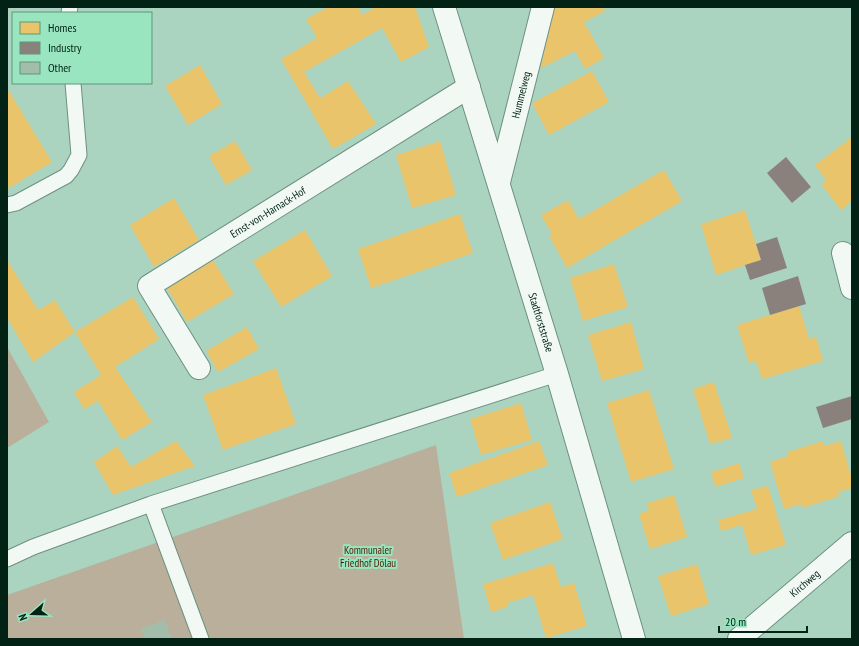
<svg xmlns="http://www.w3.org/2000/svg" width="859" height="646" font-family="'PT Sans Narrow',sans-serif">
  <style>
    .green { fill: #baaf9a }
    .homes { fill: #e9c46a }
    .industry { fill: #8a817c }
    .building { fill: #a2beab }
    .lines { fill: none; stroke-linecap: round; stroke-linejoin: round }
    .lane-casing { stroke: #6e9080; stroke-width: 17 }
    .street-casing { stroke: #6e9080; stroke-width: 24 }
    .secondary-casing { stroke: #6e9080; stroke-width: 24 }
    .lane { stroke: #f2f9f5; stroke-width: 15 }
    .street { stroke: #f2f9f5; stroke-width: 22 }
    .secondary { stroke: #f2f9f5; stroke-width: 22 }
    .labels { text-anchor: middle; stroke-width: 4; stroke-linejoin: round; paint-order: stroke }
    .street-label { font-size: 11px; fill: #012214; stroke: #98e5bf }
    .park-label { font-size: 11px; fill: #531c02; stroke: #98e5bf }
  </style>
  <rect width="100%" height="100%" fill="#aad4bf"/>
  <!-- green -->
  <path class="green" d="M 7,347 L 49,422 L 7,448 Z
    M 436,445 L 464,639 L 7,639 L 7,595 Z"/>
  <!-- homes -->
  <path class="homes" d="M 328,7 L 358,7 L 362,15 L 375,7 L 415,7 L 429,47 L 401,62 L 382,28 L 304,72 L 320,98 L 348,81 L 376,124 L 333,149 L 281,59 L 317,38 L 306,19 Z
    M 553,7 L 602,7 L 605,11 L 584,22 L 604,58 L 585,69 L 575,51 L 541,68 Z
    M 200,65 L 222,104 L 188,125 L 165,86 Z
    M 592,71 L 609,102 L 549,135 L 532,103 Z
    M 9,91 L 52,162 L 7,189 L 7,92 Z
    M 852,137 L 852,201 L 841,210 L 821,184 L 826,180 L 815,165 Z
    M 235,141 L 252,170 L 226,185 L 209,156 Z
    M 440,141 L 456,195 L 412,208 L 396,155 Z
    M 664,170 L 682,201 L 567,268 L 549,236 L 552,234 L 541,215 L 568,200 L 579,219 Z
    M 174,198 L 199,240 L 154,267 L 130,225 Z
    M 745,210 L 761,260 L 716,275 L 701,224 Z
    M 460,214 L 473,253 L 371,288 L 358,249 Z
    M 305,230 L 332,276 L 281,307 L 253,261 Z
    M 7,260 L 38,310 L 55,300 L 75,332 L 133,297 L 159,339 L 115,367 L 152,422 L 122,440 L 98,401 L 84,409 L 74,392 L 101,375 L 75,332 L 33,362 L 7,318 Z
    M 213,260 L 234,294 L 187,322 L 167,288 Z
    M 614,264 L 628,307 L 583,321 L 570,278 Z
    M 799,306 L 809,339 L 816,337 L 823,361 L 762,379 L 756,361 L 749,363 L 737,325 Z
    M 631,322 L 644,369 L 602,381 L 588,335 Z
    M 247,327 L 259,349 L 218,372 L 206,351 Z
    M 276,368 L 296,424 L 223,450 L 203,395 Z
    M 714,382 L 732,438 L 710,444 L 693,389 Z
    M 649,390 L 674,469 L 631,482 L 607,403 Z
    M 521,403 L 532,440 L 481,455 L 470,419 Z
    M 176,441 L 195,466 L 113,495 L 94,462 L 117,446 L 131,467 Z
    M 539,441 L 548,465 L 457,497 L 449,473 Z
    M 823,441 L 824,446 L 841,441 L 852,479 L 852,488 L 838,492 L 840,496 L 802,508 L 801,504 L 784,509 L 770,462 L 788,456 L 787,452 Z
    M 739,463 L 744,478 L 715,487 L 711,472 Z
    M 768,486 L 786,545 L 751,555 L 742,525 L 721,531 L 718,520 L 757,509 L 751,490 Z
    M 674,495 L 687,537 L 650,549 L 639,514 L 649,510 L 647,503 Z
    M 550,502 L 563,539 L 503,560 L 490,523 Z
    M 553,563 L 561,587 L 574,583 L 587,626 L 546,638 L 533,595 L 507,603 L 508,607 L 491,612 L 483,584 Z
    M 697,564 L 709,604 L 671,616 L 658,576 Z"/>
  <!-- industry -->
  <path class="industry" d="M 786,157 L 811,187 L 792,203 L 767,173 Z
    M 777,237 L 787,268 L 750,280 L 745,265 L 761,260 L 756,244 Z
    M 798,276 L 806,304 L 770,315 L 762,288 Z
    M 852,396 L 852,419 L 823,428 L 816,407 Z"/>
  <!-- building -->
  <path class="building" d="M 165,620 L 172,639 L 145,639 L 141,628 Z"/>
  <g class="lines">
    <defs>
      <path id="lane" d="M 69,13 L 70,7
        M 7,205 L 16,203 L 66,176 L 71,170 L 79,155 L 73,83
        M 151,504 L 201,639
        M 7,559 L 33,547 L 151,504 L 557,374"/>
      <g id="street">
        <path id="s1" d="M 499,182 L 543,7"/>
        <path d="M 843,253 L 852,288"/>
        <path id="s2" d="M 199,368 L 149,286 L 469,87"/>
        <path id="s3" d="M 739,639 L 852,543"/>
      </g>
      <g id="secondary">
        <path id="s4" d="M 444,7 L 557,374 L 634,639"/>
      </g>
    </defs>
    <!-- lane casing -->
    <use href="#lane" class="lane-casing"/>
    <!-- street casing -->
    <use href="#street" class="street-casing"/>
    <!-- secondary casing -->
    <use href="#secondary" class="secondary-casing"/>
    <!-- lane -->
    <use href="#lane" class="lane"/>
    <!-- street -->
    <use href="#street" class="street"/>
    <!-- secondary -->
    <use href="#secondary" class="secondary"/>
  </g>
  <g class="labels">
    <!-- street labels -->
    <g class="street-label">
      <text dy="4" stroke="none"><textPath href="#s1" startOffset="90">Hummelweg</textPath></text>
      <text dy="4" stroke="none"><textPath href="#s2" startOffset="236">Ernst-von-Harnack-Hof</textPath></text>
      <text dy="4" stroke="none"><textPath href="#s4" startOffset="330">Stadtforststraße</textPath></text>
      <text dy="4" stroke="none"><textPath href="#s3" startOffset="86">Kirchweg</textPath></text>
    </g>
    <!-- park labels -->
    <g class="park-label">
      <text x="368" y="554">Kommunaler<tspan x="368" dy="13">Friedhof Dölau</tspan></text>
    </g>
  </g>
  <!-- border -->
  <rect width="859" height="646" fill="none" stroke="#012214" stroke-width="16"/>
  <!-- legend -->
  <rect x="12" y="12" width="140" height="72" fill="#98e5bf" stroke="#5c977b"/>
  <rect x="20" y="22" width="20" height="12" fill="#e9c46a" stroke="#5c977b"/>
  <text x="48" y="32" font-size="12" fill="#012214">Homes</text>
  <rect x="20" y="42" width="20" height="12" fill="#8a817c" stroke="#5c977b"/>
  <text x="48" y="52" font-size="12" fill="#012214">Industry</text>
  <rect x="20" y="62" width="20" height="12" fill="#a2beab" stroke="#5c977b"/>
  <text x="48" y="72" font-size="12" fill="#012214">Other</text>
  <!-- north arrow -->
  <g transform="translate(32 614) rotate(250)" stroke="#98e5bf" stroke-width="3" paint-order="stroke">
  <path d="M0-3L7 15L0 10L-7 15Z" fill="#012214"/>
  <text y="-6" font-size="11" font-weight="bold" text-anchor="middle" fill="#012214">N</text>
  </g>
  <!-- scale -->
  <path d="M719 626v6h88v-6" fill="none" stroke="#012214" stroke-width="2"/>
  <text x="725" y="626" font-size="12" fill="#012214" stroke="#98e5bf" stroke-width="3" paint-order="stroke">20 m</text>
</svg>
